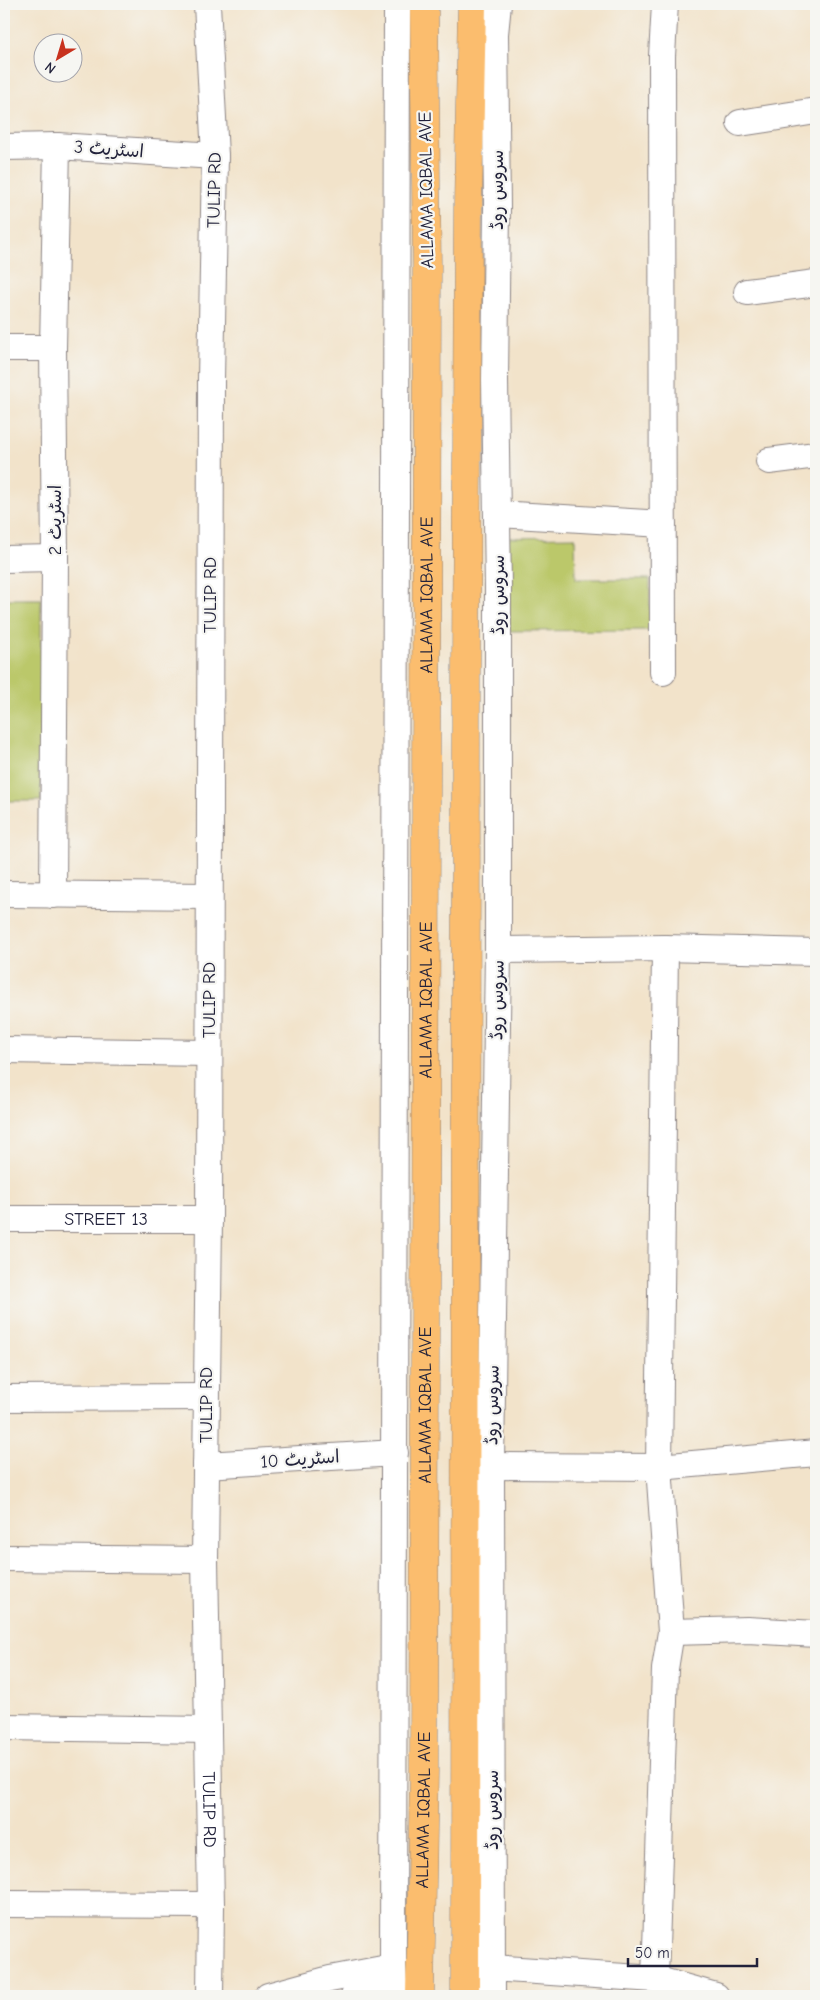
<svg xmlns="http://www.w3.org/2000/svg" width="820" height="2000" font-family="'Comic Neue','Playpen Sans Arabic',sans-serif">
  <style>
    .green { fill: #bbc86a; stroke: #6e7552 }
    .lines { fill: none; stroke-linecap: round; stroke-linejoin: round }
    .minor-casing { stroke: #8a8282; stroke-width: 28 }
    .major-casing { stroke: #8a8282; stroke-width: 29 }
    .minor { stroke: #fff; stroke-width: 26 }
    .major { stroke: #fbbd6e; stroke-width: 28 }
    .labels { text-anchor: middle; stroke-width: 4.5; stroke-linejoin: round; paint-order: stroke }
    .street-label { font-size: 18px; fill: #22223b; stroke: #f6f6f2 }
  </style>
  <rect width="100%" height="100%" fill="#f6f6f2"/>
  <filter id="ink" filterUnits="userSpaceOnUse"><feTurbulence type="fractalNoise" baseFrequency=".02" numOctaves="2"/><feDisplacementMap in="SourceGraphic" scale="10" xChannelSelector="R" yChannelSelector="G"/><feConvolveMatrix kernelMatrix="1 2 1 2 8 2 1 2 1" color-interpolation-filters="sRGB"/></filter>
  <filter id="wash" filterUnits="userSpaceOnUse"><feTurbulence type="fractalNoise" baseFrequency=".0096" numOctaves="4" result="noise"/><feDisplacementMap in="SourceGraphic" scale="20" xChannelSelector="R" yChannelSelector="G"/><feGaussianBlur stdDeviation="1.12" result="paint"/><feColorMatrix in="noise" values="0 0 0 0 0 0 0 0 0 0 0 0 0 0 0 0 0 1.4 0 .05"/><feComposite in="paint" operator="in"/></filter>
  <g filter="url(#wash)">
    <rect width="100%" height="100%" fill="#f2e3ca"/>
    <!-- green -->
    <path class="green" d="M 575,537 L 576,579 L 650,579 L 650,630 L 509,631 L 507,538 Z
      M 4,599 L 41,599 L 41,801 L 4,801 Z"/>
  </g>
  <g filter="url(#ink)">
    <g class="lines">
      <defs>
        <g id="minor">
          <path id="s1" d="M 207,4 L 215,156 L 211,380 L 209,1219 L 205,1560 L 211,1905 L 210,1996"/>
          <path d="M 740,123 L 816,111"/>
          <path d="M 4,147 L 57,146 L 215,156"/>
          <path d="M 747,292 L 816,283"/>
          <path d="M 4,348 L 53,348"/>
          <path d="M 769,461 L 816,455"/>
          <path d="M 498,514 L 663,524"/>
          <path d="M 4,559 L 55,558"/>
          <path d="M 663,672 L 662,56 L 665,4"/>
          <path d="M 4,894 L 209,896"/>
          <path d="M 53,895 L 55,558 L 53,348 L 57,146"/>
          <path d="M 498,950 L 665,948 L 816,952"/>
          <path d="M 4,1050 L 209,1053"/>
          <path id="s2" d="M 4,1219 L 209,1219"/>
          <path d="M 4,1398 L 206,1397"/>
          <path d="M 206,1465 L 395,1453"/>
          <path d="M 491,1466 L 659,1467 L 816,1453"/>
          <path d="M 4,1558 L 205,1560"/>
          <path d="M 671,1632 L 747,1630 L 816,1634"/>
          <path d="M 4,1727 L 208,1730"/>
          <path d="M 4,1904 L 211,1905"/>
          <path d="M 492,1968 L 655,1979 L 716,1996"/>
          <path d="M 655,1979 L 665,1669 L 671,1632 L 659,1467 L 665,948"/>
          <path d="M 268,1996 L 330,1979 L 393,1967"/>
          <path d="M 354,1996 L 395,1989"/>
          <path d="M 395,1996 L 393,1967 L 397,4"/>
          <path d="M 492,1996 L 491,1466 L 498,950 L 498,589 L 495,380 L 497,207 L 495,34 L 498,4"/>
        </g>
        <g id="major">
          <path id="s3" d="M 420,1996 L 424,1771 L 425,1360 L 427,266 L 424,4"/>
          <path d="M 465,1996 L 466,674 L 468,203 L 472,4"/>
        </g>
      </defs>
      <!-- minor casing -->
      <use href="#minor" class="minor-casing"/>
      <!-- major casing -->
      <use href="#major" class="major-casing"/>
      <!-- minor -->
      <use href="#minor" class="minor"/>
      <!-- major -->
      <use href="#major" class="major"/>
    </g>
  </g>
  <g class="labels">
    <!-- street labels -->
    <g class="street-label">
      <text transform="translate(109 149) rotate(4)" y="6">اسٹریٹ 3</text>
      <text transform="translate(214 190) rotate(-89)" y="6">TULIP RD</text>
      <text transform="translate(426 190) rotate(-91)" y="6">ALLAMA IQBAL AVE</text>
      <text transform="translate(497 190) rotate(-90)" y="6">سروس روڈ</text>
      <text transform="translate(55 520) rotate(-90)" y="6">اسٹریٹ 2</text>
      <text transform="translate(210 595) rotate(-90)" y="6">TULIP RD</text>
      <text dy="6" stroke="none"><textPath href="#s3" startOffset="1401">ALLAMA IQBAL AVE</textPath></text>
      <text transform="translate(498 595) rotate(-90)" y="6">سروس روڈ</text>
      <text transform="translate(209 1000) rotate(-90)" y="6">TULIP RD</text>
      <text dy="6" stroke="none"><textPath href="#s3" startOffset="996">ALLAMA IQBAL AVE</textPath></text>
      <text transform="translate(497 1000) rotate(-89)" y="6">سروس روڈ</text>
      <text dy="6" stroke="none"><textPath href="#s2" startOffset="102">STREET 13</textPath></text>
      <text transform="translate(206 1405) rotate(-90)" y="6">TULIP RD</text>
      <text dy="6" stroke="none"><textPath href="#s3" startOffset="591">ALLAMA IQBAL AVE</textPath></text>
      <text transform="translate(492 1405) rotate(-89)" y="6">سروس روڈ</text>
      <text transform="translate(300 1459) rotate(-4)" y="6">اسٹریٹ 10</text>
      <text dy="6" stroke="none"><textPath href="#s1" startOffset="1806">TULIP RD</textPath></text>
      <text dy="6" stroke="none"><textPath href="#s3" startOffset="186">ALLAMA IQBAL AVE</textPath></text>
      <text transform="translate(492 1810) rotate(-90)" y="6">سروس روڈ</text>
    </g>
  </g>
  <!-- margin -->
  <rect width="820" height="2000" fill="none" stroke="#f6f6f2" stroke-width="20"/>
  <!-- north arrow -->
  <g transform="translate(58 58) rotate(218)"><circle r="24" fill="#f6f6f2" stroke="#a1a1a9"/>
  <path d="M0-4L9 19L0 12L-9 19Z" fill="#c8321e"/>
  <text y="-8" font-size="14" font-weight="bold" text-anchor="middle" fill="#22223b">N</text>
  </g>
  <!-- scale -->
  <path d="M628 1958v8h129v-8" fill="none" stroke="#22223b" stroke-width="2.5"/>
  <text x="635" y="1958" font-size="15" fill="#22223b" stroke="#f6f6f2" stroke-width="4" paint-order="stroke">50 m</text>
</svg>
